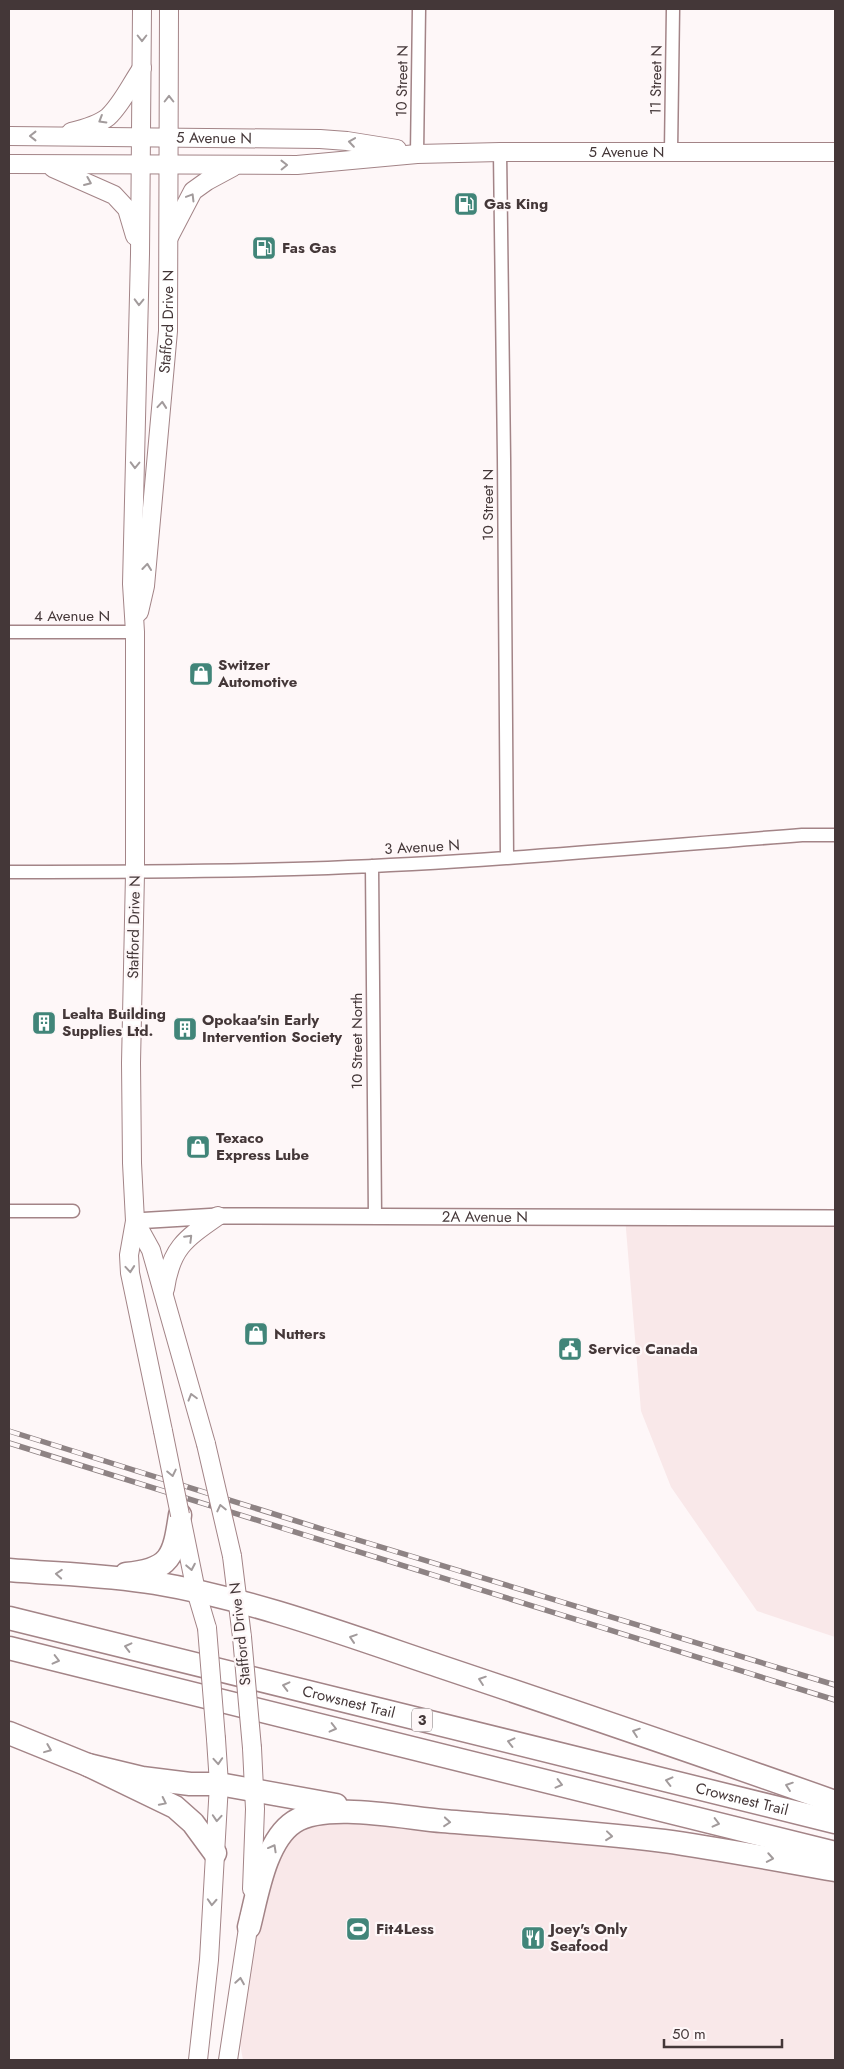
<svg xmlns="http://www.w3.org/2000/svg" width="844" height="2069" font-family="Jost,sans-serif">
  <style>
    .built { fill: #f9e8e9 }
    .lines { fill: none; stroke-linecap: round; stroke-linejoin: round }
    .minor-casing { stroke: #a38487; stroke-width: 15 }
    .tertiary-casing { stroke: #a38487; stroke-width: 18 }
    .secondary-casing { stroke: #a38487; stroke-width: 20 }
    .motorway-casing { stroke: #a38487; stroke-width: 25 }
    .minor { stroke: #fff; stroke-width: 12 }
    .tertiary { stroke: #fff; stroke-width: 15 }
    .secondary { stroke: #fff; stroke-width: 18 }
    .motorway { stroke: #fff; stroke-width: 22 }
    .rail-casing { stroke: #8e8384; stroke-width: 5.5 }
    .rail { stroke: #fef7f8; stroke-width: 4; stroke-dasharray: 11; stroke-linecap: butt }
    .secondary-bridge-casing { stroke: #a38487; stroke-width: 20; stroke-linecap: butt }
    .secondary-bridge { stroke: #fff; stroke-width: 18 }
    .oneway { stroke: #a29b9c }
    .labels { text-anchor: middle; stroke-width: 4.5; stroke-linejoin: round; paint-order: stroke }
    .shield { fill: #fef7f8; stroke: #7c7172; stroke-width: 1 }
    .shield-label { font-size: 14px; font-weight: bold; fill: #443738 }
    .street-label { font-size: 15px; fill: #443738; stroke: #fef7f8 }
    .poi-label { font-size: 15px; font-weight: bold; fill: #443738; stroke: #fef7f8; text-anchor: start }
  </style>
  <rect width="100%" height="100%" fill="#fef7f8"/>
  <!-- built -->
  <path class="built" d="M 625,1217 L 835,1218 L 835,1637 L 757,1611 L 671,1487 L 641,1411 Z
    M 312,1818 L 561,1838 L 835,1877 L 835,2060 L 243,2060 L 240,2044 L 256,1934 L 284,1838 Z"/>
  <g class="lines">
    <defs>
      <path id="minor" d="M 671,151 L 673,9
        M 500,152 L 504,458 L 507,858
        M 417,154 L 419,9
        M 9,632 L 135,632
        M 372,866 L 375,1216
        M 9,872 C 115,872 222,872 328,868 C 486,862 644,847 802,835 L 835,835
        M 9,1211 L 73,1211"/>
      <g id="tertiary">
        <path id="s1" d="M 135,1221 L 218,1216 L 835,1218"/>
      </g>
      <g id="secondary">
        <path d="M 142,9 L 140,254 L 132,584 L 135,632 L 135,873 L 131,1063 L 132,1163 L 135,1221 L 129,1255 L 130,1273 L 163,1431"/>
        <path d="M 71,132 C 83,129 98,125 108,117 C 122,104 131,84 142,68"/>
        <path id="s2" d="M 9,136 L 320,139 L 347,141 L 397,149"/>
        <path id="s3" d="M 9,164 L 297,165 L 417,154 L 500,152 L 835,152"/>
        <path d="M 53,168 L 114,195 L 127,209 L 135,236"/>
        <path d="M 169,237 L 193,191 L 207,181 L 233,167"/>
        <path id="s4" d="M 139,612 L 145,586 L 168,331 L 169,9"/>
        <path d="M 135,1221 L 151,1250 L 206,1444"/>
        <path d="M 165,1289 C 171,1248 185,1239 218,1216"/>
        <path d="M 182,1522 L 196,1591 L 207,1628"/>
        <path d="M 232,1556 L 242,1637"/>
        <path d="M 252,1889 L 255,1809 L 252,1748"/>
        <path d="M 198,2060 L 209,1960 L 219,1784 L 216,1739"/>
        <path d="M 228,2060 L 250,1915"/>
      </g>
      <g id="motorway">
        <path d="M 9,1570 C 58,1574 107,1575 155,1583 C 251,1599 350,1636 442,1667 C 573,1711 705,1756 835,1802"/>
        <path d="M 126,1574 C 171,1570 174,1556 180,1515"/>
        <path id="s5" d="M 9,1618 L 835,1822"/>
        <path d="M 9,1648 L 835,1853"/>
        <path d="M 9,1733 L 88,1765 L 175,1807 L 193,1823 L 215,1853"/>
        <path d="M 88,1765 L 142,1778 L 190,1784 L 219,1784 L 336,1805"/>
        <path d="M 249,1927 C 257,1896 265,1841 294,1822 C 325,1801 405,1818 442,1821 C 516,1827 591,1832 664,1841 C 721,1849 778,1860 835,1870"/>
      </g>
    </defs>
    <!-- minor casing -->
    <use href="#minor" class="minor-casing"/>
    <!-- tertiary casing -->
    <use href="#tertiary" class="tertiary-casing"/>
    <!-- secondary casing -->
    <use href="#secondary" class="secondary-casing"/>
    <!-- motorway casing -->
    <use href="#motorway" class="motorway-casing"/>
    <!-- minor -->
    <use href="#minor" class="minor"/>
    <!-- tertiary -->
    <use href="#tertiary" class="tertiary"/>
    <!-- secondary -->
    <use href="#secondary" class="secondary"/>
    <!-- motorway -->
    <use href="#motorway" class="motorway"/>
    <defs>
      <path id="rail" d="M 9,1431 L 325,1530 L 835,1685
        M 9,1443 L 835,1700"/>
    </defs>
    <!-- rail casing -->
    <use href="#rail" class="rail-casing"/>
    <!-- rail -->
    <use href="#rail" class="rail"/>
    <defs>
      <path id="secondary-bridge" d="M 163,1431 L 180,1515
        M 206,1444 L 232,1556
        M 207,1628 L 216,1739
        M 242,1637 L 252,1748"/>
    </defs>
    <!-- secondary-bridge casing -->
    <use href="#secondary-bridge" class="secondary-bridge-casing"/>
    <!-- secondary-bridge -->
    <use href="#secondary-bridge" class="secondary-bridge"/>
  </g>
  <!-- one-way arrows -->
  <defs><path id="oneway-chevron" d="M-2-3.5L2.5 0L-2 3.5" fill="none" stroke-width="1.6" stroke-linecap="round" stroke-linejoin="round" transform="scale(1.25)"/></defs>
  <g class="oneway">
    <use href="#oneway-chevron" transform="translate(142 38) rotate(90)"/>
    <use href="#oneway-chevron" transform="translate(169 99) rotate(-90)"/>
    <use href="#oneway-chevron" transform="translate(102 120) rotate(149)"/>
    <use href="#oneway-chevron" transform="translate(33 136) rotate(-180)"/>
    <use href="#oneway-chevron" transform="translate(352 142) rotate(-172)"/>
    <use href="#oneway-chevron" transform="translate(284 165) rotate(-1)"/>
    <use href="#oneway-chevron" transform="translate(88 182) rotate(23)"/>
    <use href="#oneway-chevron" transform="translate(191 197) rotate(-59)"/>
    <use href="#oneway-chevron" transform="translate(139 302) rotate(91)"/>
    <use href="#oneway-chevron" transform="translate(162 405) rotate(-85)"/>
    <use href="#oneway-chevron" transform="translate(135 465) rotate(91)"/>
    <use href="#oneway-chevron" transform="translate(147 567) rotate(-84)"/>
    <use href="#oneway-chevron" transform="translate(189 1238) rotate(-45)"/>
    <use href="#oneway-chevron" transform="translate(130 1269) rotate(85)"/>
    <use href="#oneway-chevron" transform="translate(192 1397) rotate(-106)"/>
    <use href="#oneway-chevron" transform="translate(172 1473) rotate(78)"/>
    <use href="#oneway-chevron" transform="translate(221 1508) rotate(-103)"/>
    <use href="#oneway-chevron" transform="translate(191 1567) rotate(79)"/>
    <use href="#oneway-chevron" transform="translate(59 1574) rotate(-176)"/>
    <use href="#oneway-chevron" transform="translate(353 1638) rotate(-162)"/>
    <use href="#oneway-chevron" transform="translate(128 1647) rotate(-166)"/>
    <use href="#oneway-chevron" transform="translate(56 1660) rotate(14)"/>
    <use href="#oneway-chevron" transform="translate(482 1680) rotate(-161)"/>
    <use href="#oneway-chevron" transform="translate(286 1686) rotate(-166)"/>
    <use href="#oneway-chevron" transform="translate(333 1728) rotate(14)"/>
    <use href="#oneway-chevron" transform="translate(636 1732) rotate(-161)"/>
    <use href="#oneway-chevron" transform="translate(511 1742) rotate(-166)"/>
    <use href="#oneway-chevron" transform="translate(48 1749) rotate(22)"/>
    <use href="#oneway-chevron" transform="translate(218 1761) rotate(86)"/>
    <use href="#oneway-chevron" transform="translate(669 1781) rotate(-166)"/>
    <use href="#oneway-chevron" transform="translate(559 1784) rotate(14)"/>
    <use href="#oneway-chevron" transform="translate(789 1786) rotate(-161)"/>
    <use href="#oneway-chevron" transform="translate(163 1802) rotate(26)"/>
    <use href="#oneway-chevron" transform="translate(217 1818) rotate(94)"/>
    <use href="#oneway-chevron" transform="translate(447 1822) rotate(5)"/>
    <use href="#oneway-chevron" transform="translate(716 1823) rotate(14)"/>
    <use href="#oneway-chevron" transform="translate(609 1836) rotate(6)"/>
    <use href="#oneway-chevron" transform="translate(273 1848) rotate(-61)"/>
    <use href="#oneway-chevron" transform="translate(770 1858) rotate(10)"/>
    <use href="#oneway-chevron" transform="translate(212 1902) rotate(93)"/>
    <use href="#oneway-chevron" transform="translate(240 1981) rotate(-81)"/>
  </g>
  <!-- icons -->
  <defs>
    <symbol id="fuel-square" viewBox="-11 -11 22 22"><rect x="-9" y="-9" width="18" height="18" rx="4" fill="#418579" stroke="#fef7f8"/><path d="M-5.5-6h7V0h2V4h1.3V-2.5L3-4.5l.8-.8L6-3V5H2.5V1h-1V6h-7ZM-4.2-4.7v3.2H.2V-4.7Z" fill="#fff"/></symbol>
    <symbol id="shop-square" viewBox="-11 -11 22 22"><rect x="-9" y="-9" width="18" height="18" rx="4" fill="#418579" stroke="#fef7f8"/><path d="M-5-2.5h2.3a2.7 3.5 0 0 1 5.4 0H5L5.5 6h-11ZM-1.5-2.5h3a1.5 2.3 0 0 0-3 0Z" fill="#fff"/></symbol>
    <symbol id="building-square" viewBox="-11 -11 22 22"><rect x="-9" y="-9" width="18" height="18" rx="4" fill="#418579" stroke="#fef7f8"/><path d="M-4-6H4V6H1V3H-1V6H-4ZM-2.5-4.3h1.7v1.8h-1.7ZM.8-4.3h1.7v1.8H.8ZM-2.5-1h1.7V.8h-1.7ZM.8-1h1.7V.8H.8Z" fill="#fff"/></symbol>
    <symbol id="civic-square" viewBox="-11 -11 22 22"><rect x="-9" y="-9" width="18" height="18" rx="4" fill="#418579" stroke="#fef7f8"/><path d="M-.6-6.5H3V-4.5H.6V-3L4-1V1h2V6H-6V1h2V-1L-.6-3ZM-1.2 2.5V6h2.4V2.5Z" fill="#fff"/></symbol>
    <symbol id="stadium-square" viewBox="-11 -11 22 22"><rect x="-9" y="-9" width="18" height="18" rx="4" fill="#418579" stroke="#fef7f8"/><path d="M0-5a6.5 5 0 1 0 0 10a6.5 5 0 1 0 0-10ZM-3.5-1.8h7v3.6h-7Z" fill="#fff"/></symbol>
    <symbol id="restaurant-square" viewBox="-11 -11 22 22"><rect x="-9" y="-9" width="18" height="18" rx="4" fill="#418579" stroke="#fef7f8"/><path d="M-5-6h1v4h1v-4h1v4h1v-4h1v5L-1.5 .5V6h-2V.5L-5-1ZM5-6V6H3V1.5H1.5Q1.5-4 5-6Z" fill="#fff"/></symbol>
  </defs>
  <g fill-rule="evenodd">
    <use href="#fuel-square" x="452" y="190" width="28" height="28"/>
    <use href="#fuel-square" x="250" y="234" width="28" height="28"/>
    <use href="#shop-square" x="187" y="660" width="28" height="28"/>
    <use href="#building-square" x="30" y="1009" width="28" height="28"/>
    <use href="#building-square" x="171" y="1015" width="28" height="28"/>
    <use href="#shop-square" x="184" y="1133" width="28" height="28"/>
    <use href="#shop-square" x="242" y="1320" width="28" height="28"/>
    <use href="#civic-square" x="556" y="1335" width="28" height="28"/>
    <use href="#stadium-square" x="344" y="1915" width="28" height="28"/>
    <use href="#restaurant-square" x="519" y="1924" width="28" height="28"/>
  </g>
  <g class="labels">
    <!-- shield labels -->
    <rect class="shield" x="412" y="1708.5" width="20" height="23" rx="4"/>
    <g class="shield-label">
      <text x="422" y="1725">3</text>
    </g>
    <!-- street labels -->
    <g class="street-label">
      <text transform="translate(656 80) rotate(-89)" y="5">11 Street N</text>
      <text transform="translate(402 81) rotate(-89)" y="5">10 Street N</text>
      <text dy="5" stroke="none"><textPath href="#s2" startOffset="205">5 Avenue N</textPath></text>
      <text dy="5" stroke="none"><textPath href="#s3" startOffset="618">5 Avenue N</textPath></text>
      <text dy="5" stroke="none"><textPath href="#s4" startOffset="292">Stafford Drive N</textPath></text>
      <text transform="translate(488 505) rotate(-90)" y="5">10 Street N</text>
      <text x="72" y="621">4 Avenue N</text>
      <text transform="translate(422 847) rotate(-3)" y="5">3 Avenue N</text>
      <text transform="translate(134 927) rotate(-89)" y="5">Stafford Drive N</text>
      <text transform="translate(357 1041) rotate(-90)" y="5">10 Street North</text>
      <text dy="5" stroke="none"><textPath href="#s1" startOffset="350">2A Avenue N</textPath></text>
      <text transform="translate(240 1634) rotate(-96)" y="5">Stafford Drive N</text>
      <text dy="5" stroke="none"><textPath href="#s5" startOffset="350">Crowsnest Trail</textPath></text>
      <text dy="5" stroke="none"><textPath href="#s5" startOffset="755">Crowsnest Trail</textPath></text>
    </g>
    <!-- poi labels -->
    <g class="poi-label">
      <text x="484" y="209">Gas King</text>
      <text x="282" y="253">Fas Gas</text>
      <text x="218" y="670">Switzer<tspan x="218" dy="17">Automotive</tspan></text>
      <text x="62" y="1019">Lealta Building<tspan x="62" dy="17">Supplies Ltd.</tspan></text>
      <text x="202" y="1025">Opokaa'sin Early<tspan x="202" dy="17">Intervention Society</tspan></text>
      <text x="216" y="1143">Texaco<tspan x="216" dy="17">Express Lube</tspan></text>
      <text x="274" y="1339">Nutters</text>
      <text x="588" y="1354">Service Canada</text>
      <text x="376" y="1934">Fit4Less</text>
      <text x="550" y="1934">Joey's Only<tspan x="550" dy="17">Seafood</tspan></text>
    </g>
  </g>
  <!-- border -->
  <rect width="844" height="2069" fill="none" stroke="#443738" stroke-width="20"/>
  <!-- scale -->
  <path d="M664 2039v8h118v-8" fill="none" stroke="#443738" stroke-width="2.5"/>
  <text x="672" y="2039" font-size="15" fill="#443738" stroke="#fef7f8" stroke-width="4" paint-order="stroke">50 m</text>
</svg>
